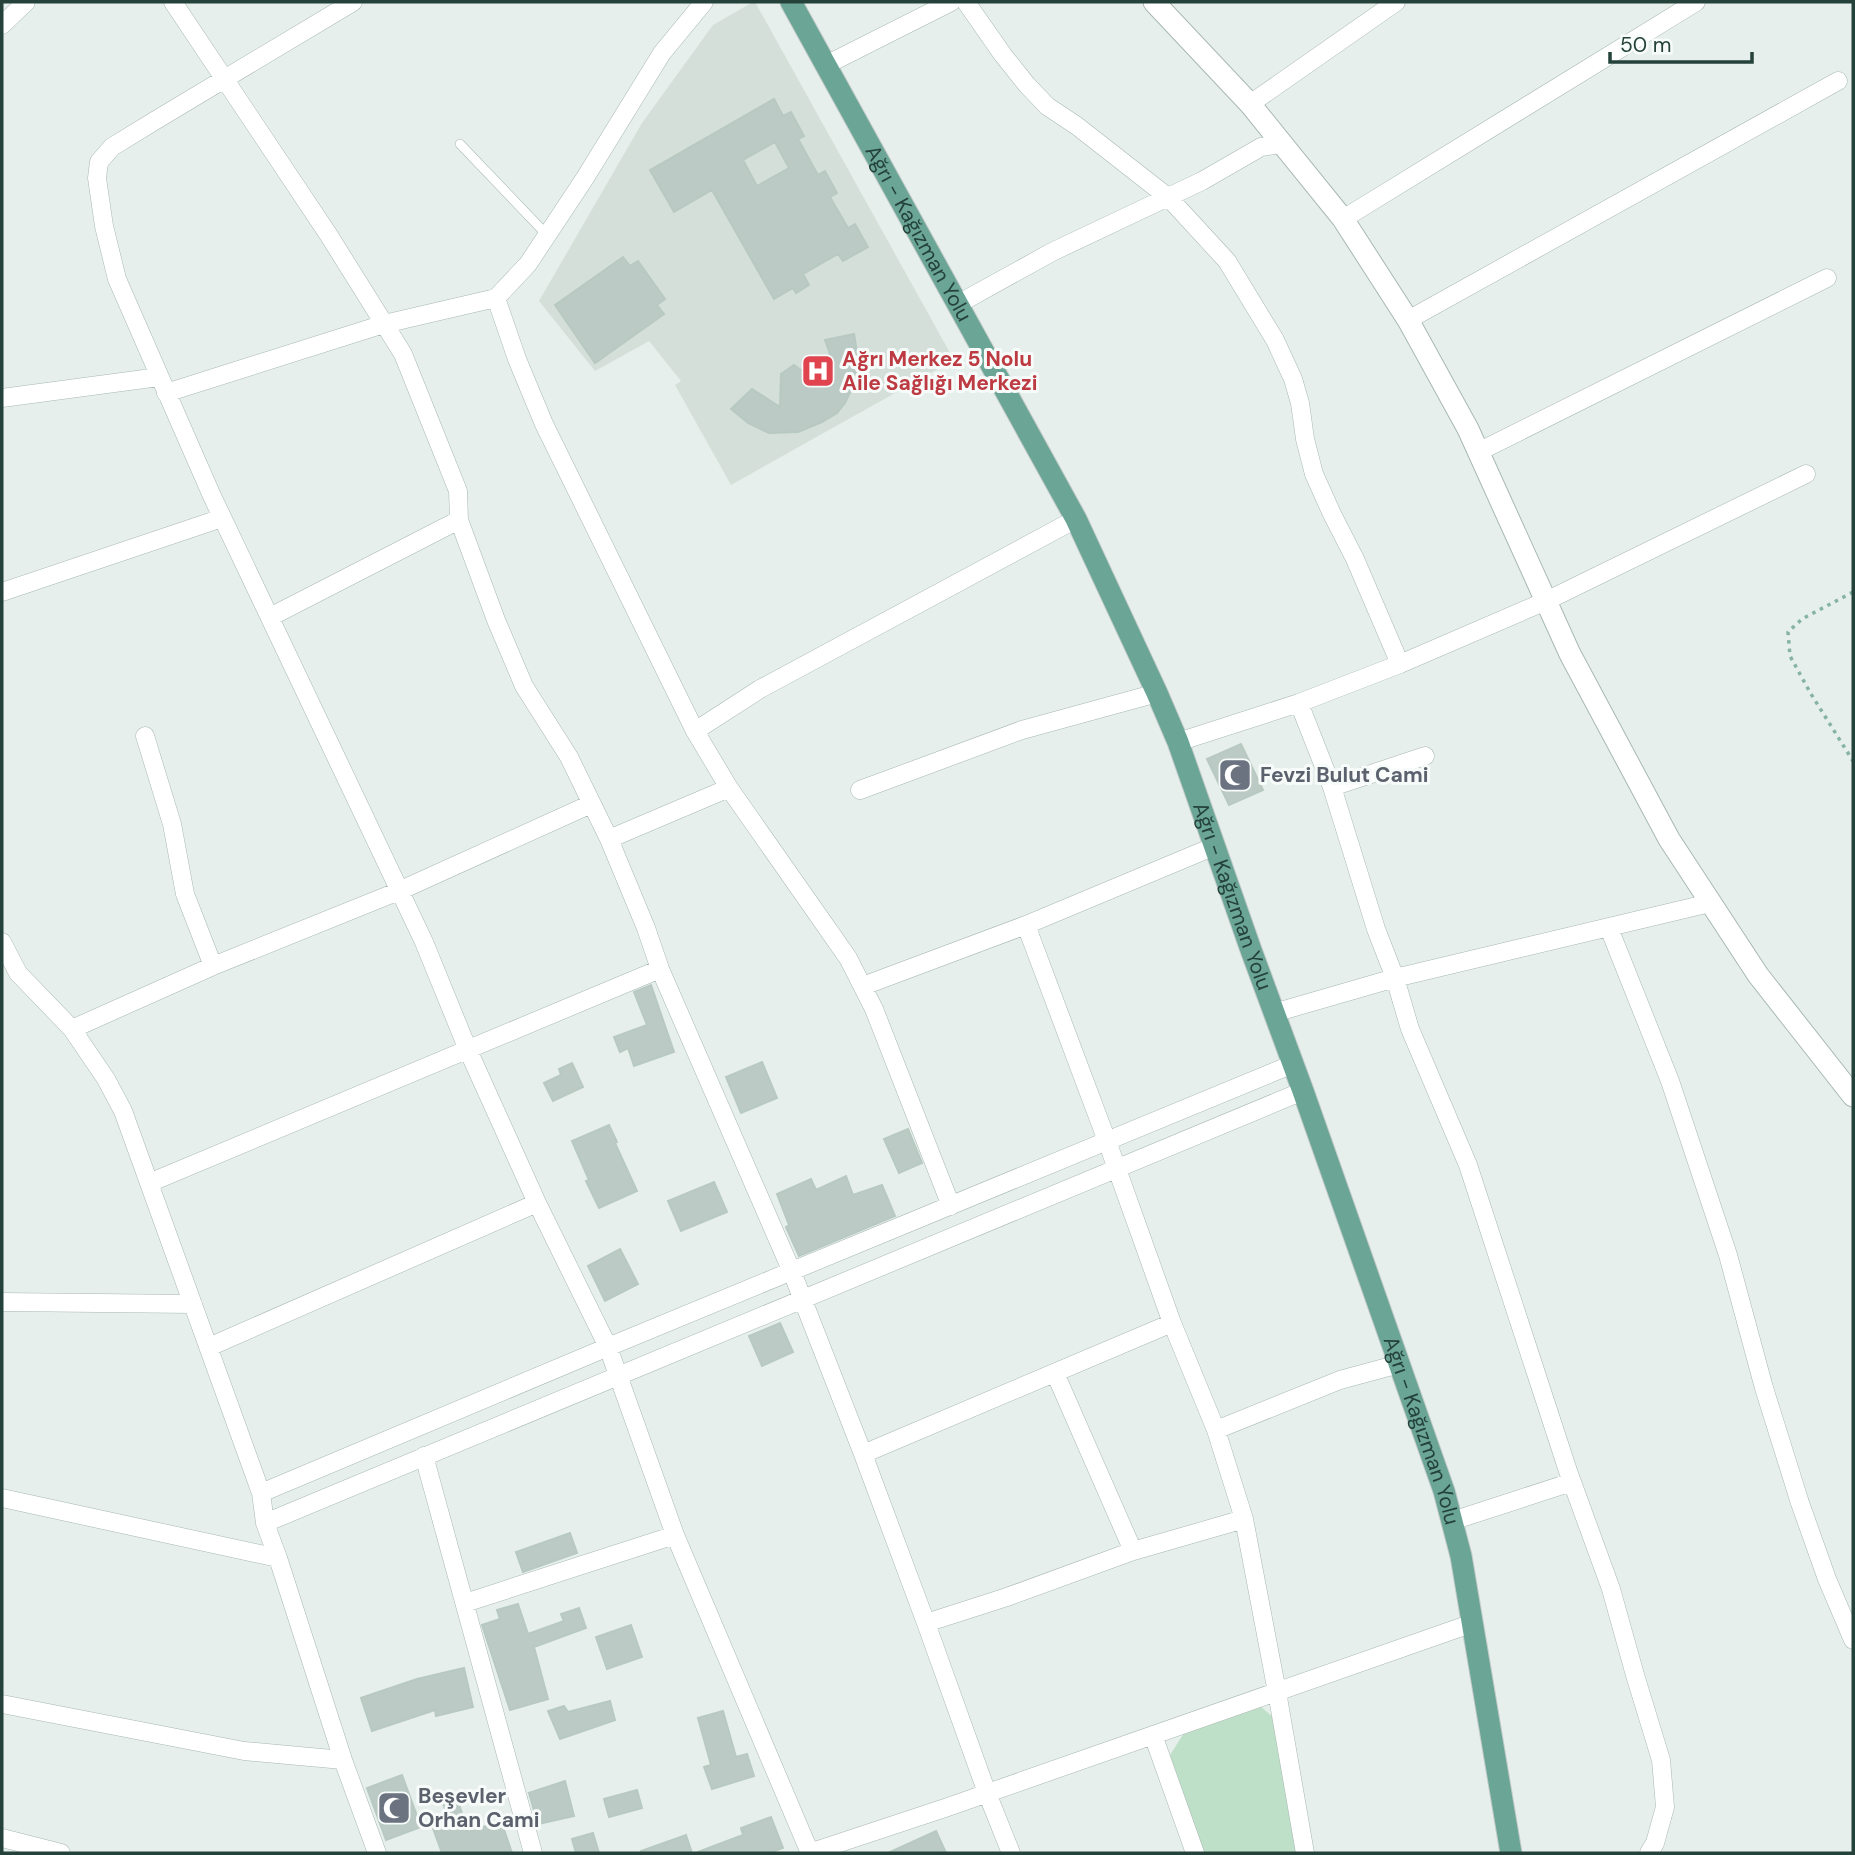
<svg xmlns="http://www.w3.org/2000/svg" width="1855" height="1855" font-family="'DM Sans',sans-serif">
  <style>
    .built { fill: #d4dfda }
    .green { fill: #bfe0c8 }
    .building { fill: #bbcac4; stroke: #b8c9c2; stroke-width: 2; fill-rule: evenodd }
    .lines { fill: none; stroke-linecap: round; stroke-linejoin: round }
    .service-casing { stroke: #a8b8b2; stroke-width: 10 }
    .minor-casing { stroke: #a8b8b2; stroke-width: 19 }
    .tertiary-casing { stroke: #a8b8b2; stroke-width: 23 }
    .primary-casing { stroke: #c2cac8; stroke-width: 23 }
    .path { stroke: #86b3a5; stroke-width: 3.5; stroke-dasharray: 3.5 5; stroke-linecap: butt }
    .service { stroke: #fff; stroke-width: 9 }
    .minor { stroke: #fff; stroke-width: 18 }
    .tertiary { stroke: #fff; stroke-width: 21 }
    .primary { stroke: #6aa596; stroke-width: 21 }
    .labels { text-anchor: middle; stroke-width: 6; stroke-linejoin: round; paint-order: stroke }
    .street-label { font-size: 21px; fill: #24423a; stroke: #f7fbf9 }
    .health-label { font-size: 21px; font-weight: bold; fill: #be3a42; stroke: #f7fbf9; text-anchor: start }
    .worship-label { font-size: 21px; font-weight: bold; fill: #5b616d; stroke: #f7fbf9; text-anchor: start }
  </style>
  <rect width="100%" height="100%" fill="#e6efeb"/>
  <!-- built -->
  <path class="built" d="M 753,2 L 755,2 L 954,360 L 731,485 L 675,385 L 681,381 L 649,341 L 595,371 L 539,301 L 642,123 L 713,25 Z"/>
  <!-- green -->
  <path class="green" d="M 1260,1706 L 1274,1718 L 1299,1853 L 1204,1853 L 1170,1755 L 1184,1733 Z"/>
  <!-- building -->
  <path class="building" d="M 774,99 L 783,116 L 791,112 L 804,136 L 798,139 L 818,175 L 825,171 L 837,193 L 830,197 L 848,228 L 855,224 L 868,247 L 843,261 L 838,254 L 803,274 L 809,285 L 796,293 L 793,288 L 774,299 L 712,190 L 674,212 L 650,170 ZM 775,142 L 789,168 L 757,186 L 743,160 Z
    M 623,257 L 630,266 L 638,261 L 665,299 L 657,305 L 664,314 L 595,363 L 555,305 Z
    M 854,334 L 856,346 L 856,380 L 845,403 L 837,413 L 822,422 L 798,432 L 769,433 L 748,423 L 731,409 L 752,389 L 780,407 L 781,374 L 794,365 L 826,388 L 830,354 L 825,340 Z
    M 1241,744 L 1263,790 L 1229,805 L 1207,759 Z
    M 651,985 L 674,1052 L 634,1066 L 628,1048 L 620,1052 L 614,1037 L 647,1025 L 634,992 Z
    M 762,1062 L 777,1098 L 741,1113 L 726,1077 Z
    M 572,1063 L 583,1087 L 553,1101 L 544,1083 L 561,1075 L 559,1069 Z
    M 609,1125 L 617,1142 L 615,1143 L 637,1191 L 599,1208 L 586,1181 L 589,1180 L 572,1141 Z
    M 908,1129 L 922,1163 L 899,1173 L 884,1139 Z
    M 846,1176 L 853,1195 L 882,1185 L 895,1216 L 799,1256 L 786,1227 L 789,1225 L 777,1194 L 811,1179 L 816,1190 Z
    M 714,1182 L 727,1212 L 681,1231 L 668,1201 Z
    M 620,1249 L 638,1284 L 605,1301 L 588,1266 Z
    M 780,1323 L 793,1352 L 762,1366 L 749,1336 Z
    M 570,1533 L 577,1553 L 523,1572 L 516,1552 Z
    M 518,1604 L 528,1634 L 564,1621 L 561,1614 L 579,1608 L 586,1628 L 534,1647 L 548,1699 L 510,1710 L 482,1625 L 500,1619 L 497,1610 Z
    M 631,1625 L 642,1657 L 607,1669 L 596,1637 Z
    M 464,1668 L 473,1707 L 436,1716 L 435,1710 L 372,1731 L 361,1698 L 417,1679 Z
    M 610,1701 L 615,1720 L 560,1739 L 548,1711 L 564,1706 L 568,1712 Z
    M 723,1711 L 736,1757 L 747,1754 L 754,1776 L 712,1789 L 704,1767 L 711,1765 L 698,1718 Z
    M 402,1775 L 421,1827 L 386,1840 L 367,1788 Z
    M 565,1781 L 574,1816 L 538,1824 L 529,1793 Z
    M 637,1790 L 642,1808 L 609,1817 L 604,1799 Z
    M 457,1798 L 468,1832 L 501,1821 L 512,1853 L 442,1853 L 431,1823 L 448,1818 L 443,1803 Z
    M 771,1817 L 783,1848 L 769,1853 L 698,1853 L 698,1852 L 743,1835 L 741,1828 Z
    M 936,1831 L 946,1853 L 888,1853 Z
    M 593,1833 L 599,1853 L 576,1853 L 572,1839 Z
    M 686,1835 L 692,1853 L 642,1853 L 641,1851 Z"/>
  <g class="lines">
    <defs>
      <path id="service" d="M 460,144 L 547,235"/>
      <path id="minor" d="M 173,2 L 328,234 L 403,354 L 458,491 L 459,520 L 496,620 L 524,686 L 569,757 L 609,839 L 646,928 L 660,969 L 792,1272 L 863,1454 L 926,1623 L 987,1793 L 1011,1853
        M 353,2 L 156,120 L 112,147 L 99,162 L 97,178 L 104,226 L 117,279 L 212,496 L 424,942 L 468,1050 L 537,1203 L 608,1347 L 675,1535 L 810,1853
        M 704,2 L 662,53 L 585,178 L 528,264 L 496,298 L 517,359 L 544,424 L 695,731 L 729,788 L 848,958 L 874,1009 L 951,1206
        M 966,2 L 1003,55 L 1027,85 L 1047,106 L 1077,126 L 1169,198 L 1227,261 L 1275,340 L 1293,379 L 1300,403 L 1305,439 L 1314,474 L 1332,514 L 1355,559 L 1400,664
        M 2,25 L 26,2
        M 826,65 L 951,2
        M 1250,104 L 1396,2
        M 1343,219 L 1696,2
        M 958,304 L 1052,252 L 1202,181 L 1261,147 L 1283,144
        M 1408,320 L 1838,81
        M 166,393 L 384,324 L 496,298
        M 2,398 L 159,377
        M 1478,452 L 1827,278
        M 2,592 L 222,518
        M 270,617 L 459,520
        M 1299,703 L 1332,787 L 1376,929 L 1395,978 L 1410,1029 L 1468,1165 L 1568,1471 L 1611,1589 L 1635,1675 L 1661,1760 L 1665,1807 L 1655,1843 L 1649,1853
        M 695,731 L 760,689 L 1076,519
        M 145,736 L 172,824 L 185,894 L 213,966
        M 1178,742 L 1299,703 L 1400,664 L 1546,601 L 1806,474
        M 1332,787 L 1425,756
        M 860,790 L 1022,730 L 1157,693
        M 609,839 L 729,788
        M 1026,925 L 1107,1141 L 1172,1323 L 1216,1430 L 1244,1519 L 1277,1692 L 1305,1853
        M 1609,928 L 1670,1081 L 1728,1255 L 1764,1388 L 1800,1503 L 1827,1579 L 1853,1640
        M 2,942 L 18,973 L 72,1029 L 106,1079 L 123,1111 L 261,1493 L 265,1523 L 278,1558 L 343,1760 L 377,1853
        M 863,986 L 1026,925 L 1215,846
        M 1274,1013 L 1395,978 L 1710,903
        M 72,1029 L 213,966 L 399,891 L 591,804
        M 149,1183 L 660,969
        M 2,1302 L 193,1304
        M 209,1347 L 537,1203
        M 1055,1373 L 1133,1551
        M 1216,1430 L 1340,1380 L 1399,1364
        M 863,1454 L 1172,1323
        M 424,1456 L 533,1853
        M 261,1493 L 608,1347 L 1293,1064
        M 2,1498 L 278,1558
        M 1452,1521 L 1572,1482
        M 265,1523 L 1303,1091
        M 465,1603 L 675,1535
        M 926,1623 L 1007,1597 L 1133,1551 L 1244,1519
        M 2,1704 L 244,1751 L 343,1760
        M 1153,1735 L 1195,1853
        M 2,1838 L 61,1853
        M 809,1853 L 945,1808 L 1473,1623"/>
      <path id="tertiary" d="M 1154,2 L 1250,104 L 1343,219 L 1408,320 L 1468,429 L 1570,654 L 1669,839 L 1758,975 L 1853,1096"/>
      <g id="primary">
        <path id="s1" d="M 791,2 L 1076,519 L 1157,693 L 1178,742 L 1251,950 L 1303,1091 L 1444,1491 L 1461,1556 L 1511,1853"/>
      </g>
    </defs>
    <!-- service casing -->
    <use href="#service" class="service-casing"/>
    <!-- minor casing -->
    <use href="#minor" class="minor-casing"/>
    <!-- tertiary casing -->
    <use href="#tertiary" class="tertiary-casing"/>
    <!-- primary casing -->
    <use href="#primary" class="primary-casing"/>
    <!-- path -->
    <path class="path" d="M 1853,592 L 1802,619 L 1788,632 L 1790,656 L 1811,694 L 1853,761"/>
    <!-- service -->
    <use href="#service" class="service"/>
    <!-- minor -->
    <use href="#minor" class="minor"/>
    <!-- tertiary -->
    <use href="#tertiary" class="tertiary"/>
    <!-- primary -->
    <use href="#primary" class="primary"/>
  </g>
  <!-- icons -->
  <defs>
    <symbol id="hospital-square" viewBox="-11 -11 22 22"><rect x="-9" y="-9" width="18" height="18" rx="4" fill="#e0444e" stroke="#f7fbf9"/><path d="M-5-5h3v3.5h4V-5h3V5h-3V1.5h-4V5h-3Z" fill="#fff"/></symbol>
    <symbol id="mosque-square" viewBox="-11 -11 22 22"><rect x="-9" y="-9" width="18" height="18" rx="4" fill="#6b7280" stroke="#f7fbf9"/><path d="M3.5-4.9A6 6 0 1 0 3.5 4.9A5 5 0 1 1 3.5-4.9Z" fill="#fff"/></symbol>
  </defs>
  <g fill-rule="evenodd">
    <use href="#hospital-square" x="799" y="352" width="38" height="38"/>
    <use href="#mosque-square" x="1216" y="756" width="38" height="38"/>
    <use href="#mosque-square" x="375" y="1789" width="38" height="38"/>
  </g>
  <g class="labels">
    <!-- street labels -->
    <g class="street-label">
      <text dy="7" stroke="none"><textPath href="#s1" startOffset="264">Ağrı - Kağızman Yolu</textPath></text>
      <text dy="7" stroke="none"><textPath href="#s1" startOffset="999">Ağrı - Kağızman Yolu</textPath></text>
      <text dy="7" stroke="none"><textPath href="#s1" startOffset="1566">Ağrı - Kağızman Yolu</textPath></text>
    </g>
    <!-- health labels -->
    <g class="health-label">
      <text x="842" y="366">Ağrı Merkez 5 Nolu<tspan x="842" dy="24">Aile Sağlığı Merkezi</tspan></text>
    </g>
    <!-- worship labels -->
    <g class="worship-label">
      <text x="1260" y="782">Fevzi Bulut Cami</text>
      <text x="418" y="1803">Beşevler<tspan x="418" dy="24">Orhan Cami</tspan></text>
    </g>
  </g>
  <!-- border -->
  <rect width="1855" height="1855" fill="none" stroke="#24423a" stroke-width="7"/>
  <!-- scale -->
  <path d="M1610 52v10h142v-10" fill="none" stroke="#24423a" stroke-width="3.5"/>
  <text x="1620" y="52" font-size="21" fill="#24423a" stroke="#f7fbf9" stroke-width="5" paint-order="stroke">50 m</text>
</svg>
